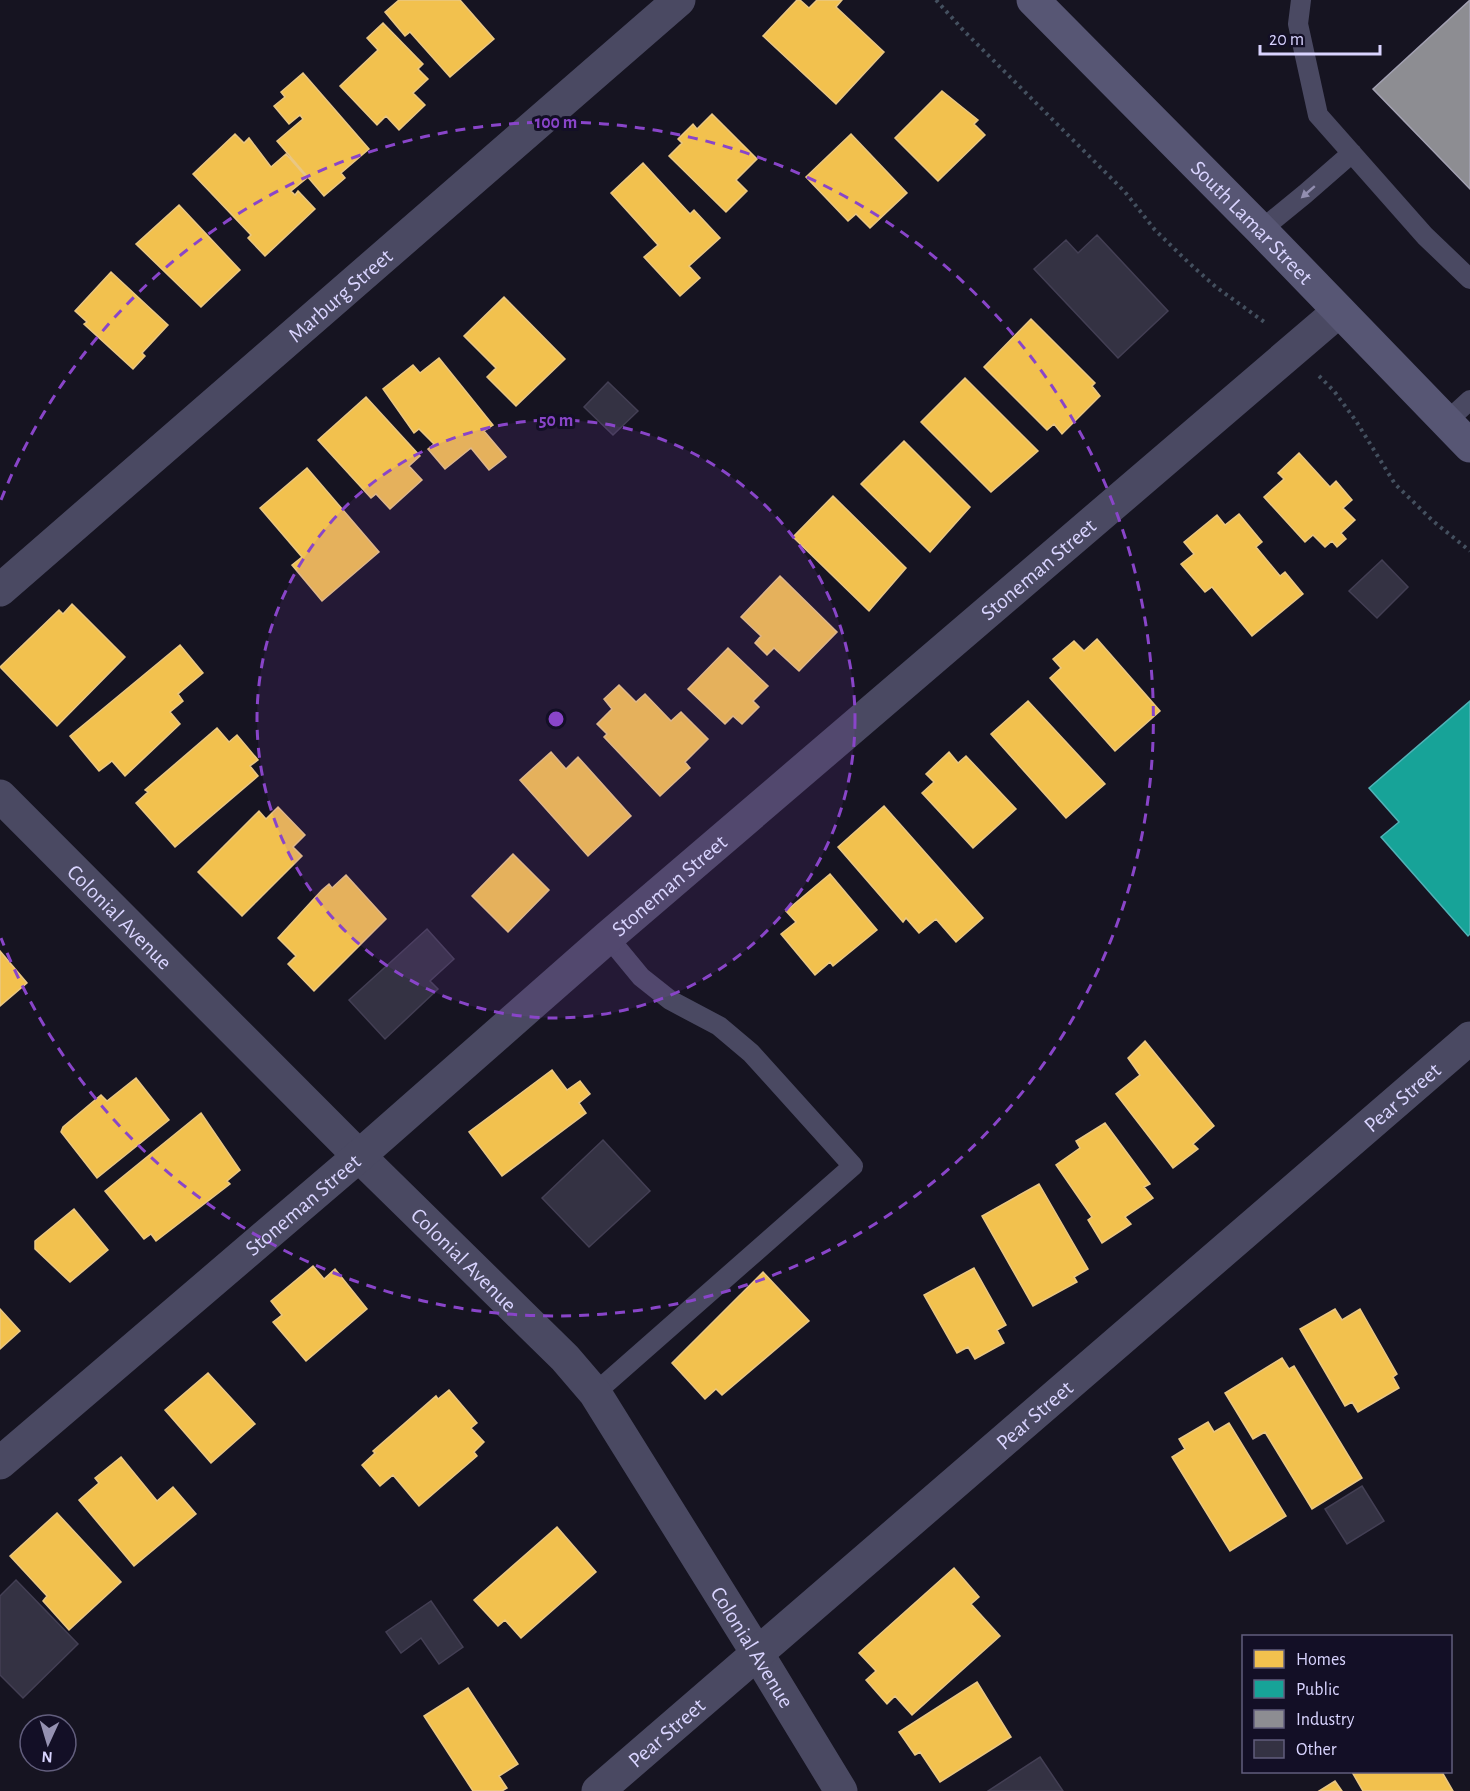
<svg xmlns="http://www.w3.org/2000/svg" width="1470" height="1791" font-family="'Alegreya Sans',sans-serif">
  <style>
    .homes { fill: #f2c14e; stroke: #eac783; stroke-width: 1.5 }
    .public { fill: #17a398; stroke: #51b2b7; stroke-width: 1.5 }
    .industry { fill: #8d8d92; stroke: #a4a2b3; stroke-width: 1.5 }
    .building { fill: #343243; stroke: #433f54; stroke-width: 1.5 }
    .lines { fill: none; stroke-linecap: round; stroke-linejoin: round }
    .path { stroke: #44505f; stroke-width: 4; stroke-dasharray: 3 4.5; stroke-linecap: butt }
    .lane { stroke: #4a4962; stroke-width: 20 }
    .street { stroke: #4a4962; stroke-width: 33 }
    .secondary { stroke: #575674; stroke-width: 33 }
    .oneway { fill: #928eb0 }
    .ring { fill: none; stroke: #8945c9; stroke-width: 3; stroke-dasharray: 10 8 }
    .labels { text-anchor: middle; stroke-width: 6; stroke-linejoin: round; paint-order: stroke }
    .street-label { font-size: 22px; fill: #d9d4ff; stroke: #130f26 }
    .centre { fill: #8945c9; stroke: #130f26; stroke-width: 3 }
    .ring-label { font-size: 18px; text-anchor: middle; font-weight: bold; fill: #8945c9; stroke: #130f26; stroke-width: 6; stroke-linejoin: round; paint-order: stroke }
  </style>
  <rect width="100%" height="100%" fill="#161421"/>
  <!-- homes -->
  <path class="homes" d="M 399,0 L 460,0 L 494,39 L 450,77 L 410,32 L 405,36 L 385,12 Z
    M 797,0 L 800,0 L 809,8 L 817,0 L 842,0 L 836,7 L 884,52 L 836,104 L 763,36 Z
    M 383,23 L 423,64 L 418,69 L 428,79 L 413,93 L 425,105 L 399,130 L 386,116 L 377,125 L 340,86 L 378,50 L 367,38 Z
    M 303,73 L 369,149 L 341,173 L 345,178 L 324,196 L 277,141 L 303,119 L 300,115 L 289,124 L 274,106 L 285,97 L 281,92 Z
    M 942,91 L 978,120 L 974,124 L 985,135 L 938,181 L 895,138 Z
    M 712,114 L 757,159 L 736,180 L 747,191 L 726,212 L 669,156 L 682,143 L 678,139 L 693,124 L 697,129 Z
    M 235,134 L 244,143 L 249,138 L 271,167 L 286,154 L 307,178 L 291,191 L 295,195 L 298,191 L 315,209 L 265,256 L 248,238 L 251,235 L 193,174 Z
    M 851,134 L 907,193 L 870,228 L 856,214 L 848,221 L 806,177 Z
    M 643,163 L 690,214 L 694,210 L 720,238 L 689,266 L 700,278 L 680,296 L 644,257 L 658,245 L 611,193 Z
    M 179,205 L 240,270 L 201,307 L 136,244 Z
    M 111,272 L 168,325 L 142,353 L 145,356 L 133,369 L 84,324 L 87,322 L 75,311 Z
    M 504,297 L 565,359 L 516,406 L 487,377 L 496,368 L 464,336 Z
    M 1031,319 L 1095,383 L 1092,386 L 1100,396 L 1062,434 L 1054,424 L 1047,430 L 984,367 Z
    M 439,358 L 493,425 L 484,431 L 506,457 L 489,470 L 471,448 L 445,469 L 428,449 L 434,444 L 419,429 L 414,433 L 383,389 L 413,365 L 420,373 Z
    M 965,378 L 1038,451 L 991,492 L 921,422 Z
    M 366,397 L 420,456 L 409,466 L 422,480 L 390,509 L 376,494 L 371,498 L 318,440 Z
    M 904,441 L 970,507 L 930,552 L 861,484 Z
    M 1299,453 L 1330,487 L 1336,481 L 1352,500 L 1343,508 L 1355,520 L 1341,533 L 1346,539 L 1337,547 L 1332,541 L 1325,547 L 1313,535 L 1305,542 L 1264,497 L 1284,479 L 1278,473 Z
    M 307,468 L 379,552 L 322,601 L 292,565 L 302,557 L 260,508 Z
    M 833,496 L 906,568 L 869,611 L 793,537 Z
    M 1239,514 L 1262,542 L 1256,547 L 1280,576 L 1285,572 L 1303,594 L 1252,636 L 1212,587 L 1205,592 L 1181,564 L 1194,554 L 1184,542 L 1217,515 L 1225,525 Z
    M 780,576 L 837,632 L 799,671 L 774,648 L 767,655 L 755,643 L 761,636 L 741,617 Z
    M 72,604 L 125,657 L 57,726 L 0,667 L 59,610 L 63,614 Z
    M 1097,639 L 1160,711 L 1115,751 L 1050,678 L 1061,668 L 1053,659 L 1074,641 L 1084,651 Z
    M 180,645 L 203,673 L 178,694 L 183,701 L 170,712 L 180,724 L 125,776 L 112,761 L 99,771 L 70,736 Z
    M 728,648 L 768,686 L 753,701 L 759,707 L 742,724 L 733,716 L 725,724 L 688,689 Z
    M 619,685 L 636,702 L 645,694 L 671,721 L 681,712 L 708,739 L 685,762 L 690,768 L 660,796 L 604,737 L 607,734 L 597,724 L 612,709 L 604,699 Z
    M 1028,701 L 1105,784 L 1066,818 L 991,734 Z
    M 217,728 L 229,742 L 237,735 L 258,760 L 250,766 L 258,776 L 175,847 L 136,803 L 148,792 L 145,790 Z
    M 551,752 L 566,769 L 578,757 L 631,816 L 588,856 L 520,780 Z
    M 949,752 L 958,763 L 966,756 L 1016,809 L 973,848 L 922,793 L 934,782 L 926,774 Z
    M 884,806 L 983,918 L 956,942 L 936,919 L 919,933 L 906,918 L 903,922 L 838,847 Z
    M 278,807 L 305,835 L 293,847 L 302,856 L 242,916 L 198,872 L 259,811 L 266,819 Z
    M 513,854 L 549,890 L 508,932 L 472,896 Z
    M 830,874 L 877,930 L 833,966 L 830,962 L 815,975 L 781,934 L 796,922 L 786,911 Z
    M 346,875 L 386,919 L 314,991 L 288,964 L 296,956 L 278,938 L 322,890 L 329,884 L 332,888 Z
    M 0,951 L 27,983 L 0,1006 Z
    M 1145,1041 L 1214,1126 L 1193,1144 L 1198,1149 L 1173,1168 L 1116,1094 L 1140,1075 L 1128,1058 Z
    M 552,1070 L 567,1090 L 580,1081 L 590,1094 L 579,1103 L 586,1113 L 502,1176 L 469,1132 Z
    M 136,1078 L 169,1120 L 97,1178 L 61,1132 L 63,1127 L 101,1095 L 107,1101 Z
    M 201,1113 L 240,1170 L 227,1181 L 230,1184 L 156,1241 L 151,1234 L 144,1239 L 105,1191 Z
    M 1105,1123 L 1150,1184 L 1144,1187 L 1153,1198 L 1125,1217 L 1131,1224 L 1102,1243 L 1088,1220 L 1092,1217 L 1056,1165 L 1080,1148 L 1076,1141 Z
    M 1039,1184 L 1088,1269 L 1074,1277 L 1077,1282 L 1033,1306 L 982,1216 Z
    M 74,1209 L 108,1250 L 70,1282 L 35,1249 L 35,1241 Z
    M 313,1266 L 324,1279 L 335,1269 L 367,1309 L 306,1361 L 273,1322 L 282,1315 L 271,1301 Z
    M 974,1268 L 1006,1325 L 997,1330 L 1004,1343 L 975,1359 L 968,1347 L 957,1353 L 924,1295 Z
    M 763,1272 L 809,1321 L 722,1395 L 716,1389 L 705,1399 L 672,1363 Z
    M 0,1309 L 20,1331 L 0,1349 Z
    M 1335,1309 L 1342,1320 L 1360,1309 L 1397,1374 L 1393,1377 L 1399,1388 L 1358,1412 L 1352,1402 L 1345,1406 L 1300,1329 Z
    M 1282,1358 L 1289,1369 L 1294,1366 L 1362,1478 L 1312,1509 L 1265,1432 L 1253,1439 L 1225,1393 Z
    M 208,1373 L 255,1424 L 211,1463 L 165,1410 Z
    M 449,1390 L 477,1423 L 471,1428 L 484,1442 L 474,1452 L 477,1456 L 419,1506 L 393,1475 L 380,1486 L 362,1465 L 375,1453 L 373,1451 L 436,1396 L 438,1399 Z
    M 1208,1422 L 1214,1432 L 1229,1423 L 1286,1516 L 1230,1551 L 1172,1457 L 1185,1449 L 1179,1439 Z
    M 121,1457 L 157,1501 L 173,1487 L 196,1514 L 134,1566 L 79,1500 L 99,1483 L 95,1478 Z
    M 57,1513 L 121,1582 L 69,1630 L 43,1601 L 47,1596 L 10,1556 Z
    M 557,1527 L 596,1572 L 521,1638 L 505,1620 L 498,1626 L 474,1600 Z
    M 954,1568 L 979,1597 L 971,1604 L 1000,1636 L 912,1715 L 895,1696 L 887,1704 L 866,1680 L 876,1671 L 859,1653 Z
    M 977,1682 L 1011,1737 L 940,1782 L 920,1752 L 915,1755 L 899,1732 Z
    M 468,1688 L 518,1764 L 499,1776 L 507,1788 L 502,1791 L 473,1791 L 424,1716 Z
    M 1352,1772 L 1442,1772 L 1453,1791 L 1363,1791 Z
    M 1335,1781 L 1342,1791 L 1319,1791 Z"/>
  <!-- public -->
  <path class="public" d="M 1470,701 L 1470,934 L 1468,936 L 1381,837 L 1399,822 L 1369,788 Z"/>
  <!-- industry -->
  <path class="industry" d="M 1470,0 L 1470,189 L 1373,89 Z"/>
  <!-- building -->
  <path class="building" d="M 1097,235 L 1168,311 L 1118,358 L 1034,269 L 1066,240 L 1078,253 Z
    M 608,382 L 638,411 L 613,435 L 584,407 Z
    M 1382,560 L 1408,587 L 1377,618 L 1349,591 Z
    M 427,929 L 454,959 L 430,981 L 438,989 L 385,1039 L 349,1000 Z
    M 603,1140 L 650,1191 L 589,1247 L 542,1198 Z
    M 1362,1486 L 1384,1521 L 1347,1544 L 1325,1509 Z
    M 16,1580 L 78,1644 L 23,1698 L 0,1675 L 0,1596 Z
    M 431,1601 L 463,1647 L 439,1664 L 421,1638 L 401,1653 L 386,1632 Z
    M 1040,1757 L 1063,1791 L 988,1791 Z"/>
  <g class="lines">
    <!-- path -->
    <path class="path" d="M 936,0 L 964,31 L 1125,192 L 1155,230 L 1188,262 L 1216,287 L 1267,324
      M 1319,376 L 1334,391 L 1356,421 L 1395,484 L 1433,521 L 1470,551"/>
    <!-- lane -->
    <path class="lane" d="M 1301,0 L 1298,24 L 1318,115 L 1425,236 L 1470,279
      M 1261,230 L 1305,194 L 1352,153
      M 1446,422 L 1470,400
      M 595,1393 L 853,1166 L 751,1053 L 719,1026 L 670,1000 L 641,977 L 608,937"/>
    <!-- street -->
    <g class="street">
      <path id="s1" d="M 0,590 L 679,0"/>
      <path id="s2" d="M 0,796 L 359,1156 L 565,1358 L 595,1393 L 757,1653 L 841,1791"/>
      <path id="s3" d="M 0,1463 L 359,1156 L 608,937 L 1339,311"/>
      <path id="s4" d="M 598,1791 L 1470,1038"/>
    </g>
    <!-- secondary -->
    <path class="secondary" id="s5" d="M 1033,0 L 1261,230 L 1470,446"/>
  </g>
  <!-- one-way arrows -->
  <defs><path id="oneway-solid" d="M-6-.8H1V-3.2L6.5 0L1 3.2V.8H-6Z" transform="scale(1.5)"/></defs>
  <use class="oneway" href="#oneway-solid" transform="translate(1308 192) rotate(139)"/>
  <!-- distance rings -->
  <circle cx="556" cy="719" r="299" fill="#8945c9" fill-opacity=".12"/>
  <g class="ring">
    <circle cx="556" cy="719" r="299"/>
    <path d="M1 500A597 597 0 1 1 1 938"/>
  </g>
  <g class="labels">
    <!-- street labels -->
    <g class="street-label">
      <text dy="8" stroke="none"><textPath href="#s5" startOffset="312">South Lamar Street</textPath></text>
      <text dy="8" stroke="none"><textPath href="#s1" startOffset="450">Marburg Street</textPath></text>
      <text dy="8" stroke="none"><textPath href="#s3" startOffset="1370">Stoneman Street</textPath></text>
      <text dy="8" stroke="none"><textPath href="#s3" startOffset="884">Stoneman Street</textPath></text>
      <text dy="8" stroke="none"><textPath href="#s2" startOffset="170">Colonial Avenue</textPath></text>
      <text dy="8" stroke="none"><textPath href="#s4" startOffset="1062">Pear Street</textPath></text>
      <text dy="8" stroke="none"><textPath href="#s3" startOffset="398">Stoneman Street</textPath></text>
      <text dy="8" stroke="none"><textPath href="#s2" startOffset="656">Colonial Avenue</textPath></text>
      <text dy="8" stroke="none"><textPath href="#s4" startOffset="576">Pear Street</textPath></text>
      <text dy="8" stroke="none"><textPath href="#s2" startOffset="1142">Colonial Avenue</textPath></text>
      <text dy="8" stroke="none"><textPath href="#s4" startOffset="90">Pear Street</textPath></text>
    </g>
  </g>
  <circle cx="556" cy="719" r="9" class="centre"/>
  <g class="ring-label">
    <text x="556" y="128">100 m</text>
    <text x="556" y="426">50 m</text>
  </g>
  <!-- legend -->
  <rect x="1242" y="1635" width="210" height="138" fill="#130f26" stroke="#625e7d" stroke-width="1.5"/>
  <rect x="1254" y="1650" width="30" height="18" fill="#f2c14e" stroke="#625e7d" stroke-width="1.5"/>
  <text x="1296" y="1665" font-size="18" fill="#d9d4ff">Homes</text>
  <rect x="1254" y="1680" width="30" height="18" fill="#17a398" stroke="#625e7d" stroke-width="1.5"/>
  <text x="1296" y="1695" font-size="18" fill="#d9d4ff">Public</text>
  <rect x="1254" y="1710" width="30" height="18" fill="#8d8d92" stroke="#625e7d" stroke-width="1.5"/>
  <text x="1296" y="1725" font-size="18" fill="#d9d4ff">Industry</text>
  <rect x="1254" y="1740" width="30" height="18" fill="#343243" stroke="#625e7d" stroke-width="1.5"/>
  <text x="1296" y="1755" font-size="18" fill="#d9d4ff">Other</text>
  <!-- north arrow -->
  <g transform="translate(48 1743) rotate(184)"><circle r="28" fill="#130f26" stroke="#625e7d" stroke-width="1.5"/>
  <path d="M0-4.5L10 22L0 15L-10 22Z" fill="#9591b1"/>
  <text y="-9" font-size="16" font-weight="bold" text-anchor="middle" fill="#d9d4ff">N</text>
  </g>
  <!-- scale -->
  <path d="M1260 45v9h120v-9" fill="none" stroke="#d9d4ff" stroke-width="3"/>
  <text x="1269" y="45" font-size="18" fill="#d9d4ff" stroke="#130f26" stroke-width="4.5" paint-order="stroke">20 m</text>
</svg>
